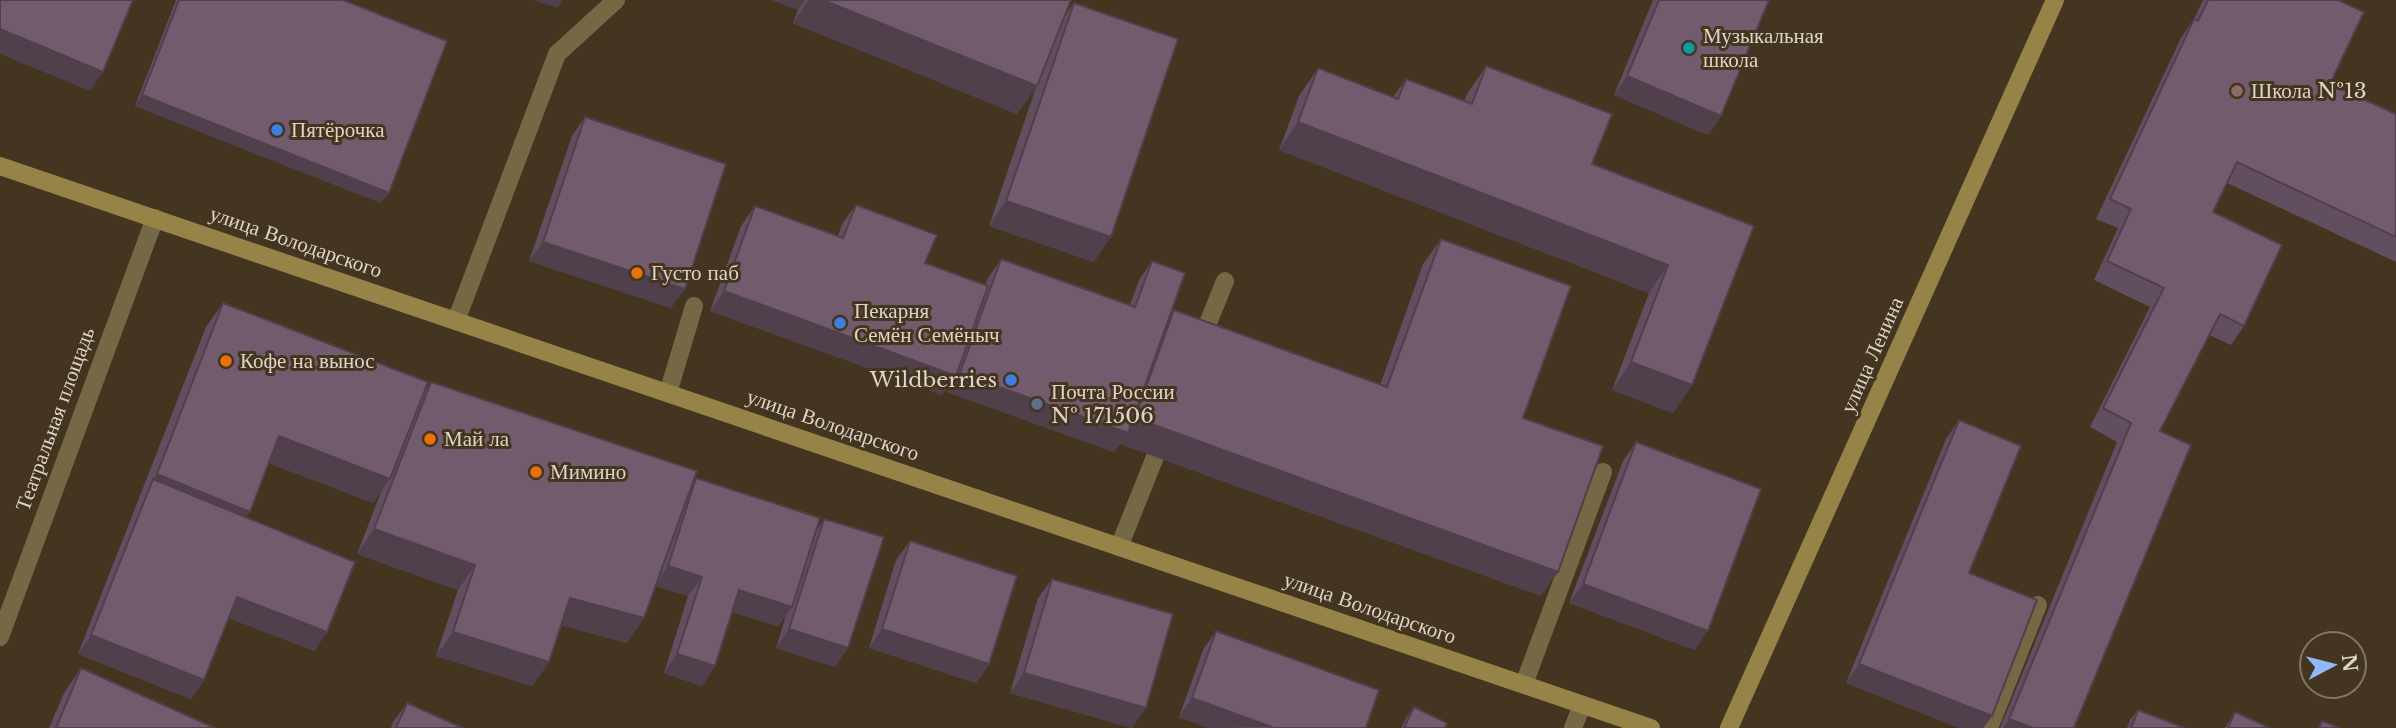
<svg xmlns="http://www.w3.org/2000/svg" width="2396" height="728" font-family="'Libre Baskerville',serif">
  <style>
    .lines { fill: none; stroke-linecap: round; stroke-linejoin: round }
    .lane { stroke: #746944; stroke-width: 18 }
    .street { stroke: #746944; stroke-width: 18 }
    .secondary { stroke: #968348; stroke-width: 18 }
    .wall { fill: #614e5e }
    .shaded-wall { fill: #4f404c }
    .building { fill: #715b6d; stroke: #4f404c; stroke-width: 2 }
    .culture-dot { fill: #0f9aa8; stroke: #433520; stroke-width: 2.5 }
    .education-dot { fill: #8d6e63; stroke: #433520; stroke-width: 2.5 }
    .shop-dot { fill: #3f7fe0; stroke: #433520; stroke-width: 2.5 }
    .food-dot { fill: #e8710a; stroke: #433520; stroke-width: 2.5 }
    .service-dot { fill: #5c6f8a; stroke: #433520; stroke-width: 2.5 }
    .labels { text-anchor: middle; stroke-width: 6; stroke-linejoin: round; paint-order: stroke }
    .poi-label { font-size: 21px; fill: #ded5c9; stroke: #433520; text-anchor: start }
    .street-label { font-size: 21px; fill: #ded5c9; stroke: #433520 }
  </style>
  <rect width="100%" height="100%" fill="#433520"/>
  <g class="lines">
    <!-- lane -->
    <path class="lane" d="M 456,321 L 557,54 L 616,0
      M 1200,343 L 1225,281
      M 668,393 L 694,306
      M 1119,547 L 1155,457
      M 1524,684 L 1603,472
      M 1989,728 L 2038,605"/>
    <!-- street -->
    <path class="street" d="M 0,637 L 155,218
      M 1573,728 L 1582,705"/>
    <!-- secondary -->
    <path class="secondary" d="M 0,166 L 1651,728
      M 1729,728 L 2055,0"/>
  </g>
  <!-- wall -->
  <path class="wall" d="M 176,0 L 343,0 L 381,203 L 135,106 Z
    M 772,0 L 1071,0 L 1065,16 L 1074,3 L 1094,262 L 989,226 L 1036,87 L 1017,114 L 793,23 L 798,10 Z
    M 1653,0 L 1769,0 L 1721,116 L 1708,135 L 1614,95 Z
    M 2203,0 L 2338,0 L 2330,84 L 2396,114 L 2396,262 L 2227,183 L 2213,212 L 2244,326 L 2231,345 L 2209,335 L 2160,431 L 2074,728 L 2000,728 L 2117,442 L 2090,427 L 2150,307 L 2094,280 L 2118,228 L 2096,219 L 2181,38 L 2194,19 Z
    M 1486,66 L 1592,164 L 1754,226 L 1692,385 L 1673,413 L 1612,390 L 1649,293 L 1279,150 L 1299,96 L 1318,68 L 1393,97 L 1406,79 L 1464,101 L 1467,94 Z
    M 585,117 L 671,308 L 529,261 L 572,136 Z
    M 856,205 L 925,263 L 985,285 L 988,278 L 1001,259 L 1130,305 L 1139,280 L 1152,261 L 1170,315 L 1174,310 L 1380,385 L 1423,264 L 1441,239 L 1523,418 L 1541,596 L 1120,444 L 1114,452 L 947,392 L 948,387 L 942,395 L 710,311 L 741,226 L 755,206 L 838,236 L 842,224 Z
    M 223,303 L 424,392 L 431,382 L 692,483 L 696,478 L 816,531 L 824,519 L 848,648 L 835,667 L 776,648 L 786,615 L 778,626 L 732,612 L 715,666 L 702,686 L 664,673 L 688,596 L 656,586 L 627,643 L 561,625 L 549,662 L 532,686 L 436,656 L 458,590 L 357,554 L 381,492 L 373,503 L 269,463 L 246,517 L 327,632 L 314,651 L 229,618 L 204,680 L 191,699 L 78,654 L 206,327 Z
    M 1959,420 L 1969,573 L 1992,716 L 1983,728 L 1960,728 L 1846,683 L 1946,439 Z
    M 1636,442 L 1695,650 L 1569,603 L 1623,461 Z
    M 910,541 L 989,664 L 976,683 L 869,648 L 896,560 Z
    M 1052,579 L 1132,728 L 1010,693 L 1038,598 Z
    M 1216,631 L 1366,728 L 1209,728 L 1179,717 L 1203,650 Z
    M 81,668 L 215,728 L 49,728 L 64,693 Z
    M 407,703 L 463,728 L 391,728 L 393,722 Z
    M 1414,707 L 1445,728 L 1401,728 L 1406,718 Z
    M 2138,710 L 2185,728 L 2127,728 L 2130,720 Z
    M 2235,712 L 2270,728 L 2225,728 Z"/>
  <!-- shaded-wall -->
  <path class="shaded-wall" d="M 533,0 L 563,0 L 558,8 Z
    M 772,0 L 805,0 L 798,10 Z
    M 809,0 L 823,0 L 1037,86 L 1017,114 L 793,23 Z
    M 0,29 L 103,72 L 90,91 L 0,54 Z
    M 1627,76 L 1721,116 L 1708,135 L 1614,95 Z
    M 142,95 L 389,193 L 381,203 L 135,106 Z
    M 1298,122 L 1668,265 L 1649,293 L 1279,150 Z
    M 1006,201 L 1111,237 L 1094,262 L 989,226 Z
    M 543,242 L 685,289 L 671,308 L 529,261 Z
    M 724,291 L 956,376 L 942,395 L 710,311 Z
    M 1631,362 L 1692,385 L 1673,413 L 1612,390 Z
    M 960,373 L 1125,432 L 1135,418 L 1558,572 L 1541,596 L 1120,444 L 1114,452 L 947,392 Z
    M 279,436 L 390,479 L 373,503 L 262,460 Z
    M 157,474 L 250,512 L 233,537 L 153,479 Z
    M 374,529 L 475,565 L 458,590 L 357,554 Z
    M 668,566 L 702,577 L 688,596 L 655,586 Z
    M 1583,584 L 1708,631 L 1695,650 L 1569,603 Z
    M 739,590 L 792,607 L 778,626 L 726,610 Z
    M 237,597 L 327,632 L 314,651 L 224,616 Z
    M 570,598 L 644,618 L 627,643 L 552,622 Z
    M 789,629 L 848,648 L 835,667 L 776,648 Z
    M 882,629 L 989,664 L 976,683 L 869,648 Z
    M 453,632 L 549,662 L 532,686 L 436,656 Z
    M 91,635 L 204,680 L 191,699 L 78,654 Z
    M 677,654 L 715,666 L 702,686 L 664,673 Z
    M 1859,664 L 1992,716 L 1983,728 L 1960,728 L 1846,683 Z
    M 1024,673 L 1146,708 L 1132,728 L 1010,693 Z
    M 1192,698 L 1272,727 L 1209,728 L 1179,717 Z
    M 2009,719 L 2033,728 L 2003,728 Z"/>
  <!-- building -->
  <path class="building" d="M 0,0 L 133,0 L 103,72 L 0,29 Z
    M 179,0 L 343,0 L 447,41 L 389,193 L 142,95 Z
    M 823,0 L 1071,0 L 1037,86 Z
    M 1659,0 L 1769,0 L 1721,116 L 1627,76 Z
    M 2208,0 L 2338,0 L 2364,12 L 2330,84 L 2396,114 L 2396,237 L 2237,162 L 2213,212 L 2282,245 L 2244,326 L 2220,314 L 2160,431 L 2191,445 L 2074,728 L 2033,728 L 2009,719 L 2131,423 L 2103,408 L 2164,288 L 2107,261 L 2131,209 L 2110,199 L 2194,19 L 2198,21 Z
    M 1074,3 L 1178,39 L 1111,237 L 1006,201 Z
    M 1486,66 L 1612,114 L 1592,164 L 1754,226 L 1692,385 L 1631,362 L 1668,265 L 1298,122 L 1318,68 L 1398,99 L 1406,79 L 1472,104 Z
    M 585,117 L 726,164 L 685,289 L 543,242 Z
    M 856,205 L 937,235 L 925,263 L 988,286 L 956,376 L 724,291 L 755,206 L 843,238 Z
    M 1441,239 L 1571,286 L 1523,418 L 1603,446 L 1558,572 L 1135,418 L 1174,310 L 1387,387 Z
    M 1001,259 L 1135,307 L 1152,261 L 1185,273 L 1128,433 L 960,373 Z
    M 223,303 L 428,382 L 390,479 L 279,436 L 250,512 L 157,474 Z
    M 431,382 L 697,471 L 644,618 L 570,598 L 549,662 L 453,632 L 475,565 L 374,529 Z
    M 1959,420 L 2021,446 L 1969,573 L 2037,600 L 1992,716 L 1859,664 Z
    M 1636,442 L 1761,489 L 1708,631 L 1583,584 Z
    M 696,478 L 820,518 L 792,607 L 739,590 L 715,666 L 677,654 L 702,577 L 668,566 Z
    M 153,479 L 355,562 L 327,632 L 237,597 L 204,680 L 91,635 Z
    M 824,519 L 884,537 L 848,648 L 789,629 Z
    M 910,541 L 1017,576 L 989,664 L 882,629 Z
    M 1052,579 L 1173,614 L 1146,708 L 1024,673 Z
    M 1216,631 L 1379,690 L 1366,728 L 1272,728 L 1272,727 L 1192,698 Z
    M 81,668 L 215,728 L 56,728 Z
    M 407,703 L 463,728 L 396,728 Z
    M 1414,707 L 1447,723 L 1445,728 L 1404,728 Z
    M 2138,710 L 2185,728 L 2131,728 Z
    M 2235,712 L 2270,728 L 2228,728 Z
    M 2322,721 L 2340,728 L 2319,728 Z"/>
  <!-- markers -->
  <circle class="culture-dot" cx="1689" cy="48" r="7"/>
  <circle class="education-dot" cx="2237" cy="91" r="7"/>
  <g class="shop-dot">
    <circle cx="277" cy="130" r="7"/>
    <circle cx="840" cy="323" r="7"/>
    <circle cx="1011" cy="380" r="7"/>
  </g>
  <g class="food-dot">
    <circle cx="637" cy="273" r="7"/>
    <circle cx="226" cy="361" r="7"/>
    <circle cx="430" cy="439" r="7"/>
    <circle cx="536" cy="472" r="7"/>
  </g>
  <circle class="service-dot" cx="1037" cy="404" r="7"/>
  <g class="labels">
    <!-- poi labels -->
    <g class="poi-label">
      <text x="1703" y="43">Музыкальная<tspan x="1703" dy="24">школа</tspan></text>
      <text x="2251" y="98">Школа №13</text>
      <text x="291" y="137">Пятёрочка</text>
      <text x="651" y="280">Густо паб</text>
      <text x="854" y="318">Пекарня<tspan x="854" dy="24">Семён Семёныч</tspan></text>
      <text x="240" y="368">Кофе на вынос</text>
      <text x="997" y="387" text-anchor="end">Wildberries</text>
      <text x="1051" y="399">Почта России<tspan x="1051" dy="24">№ 171506</tspan></text>
      <text x="444" y="446">Май ла</text>
      <text x="550" y="479">Мимино</text>
    </g>
    <!-- street labels -->
    <g class="street-label">
      <text transform="translate(296 242) rotate(19)" y="7">улица Володарского</text>
      <text transform="translate(1872 355) rotate(-66)" y="7">улица Ленина</text>
      <text transform="translate(55 419) rotate(-70)" y="7">Театральная площадь</text>
      <text transform="translate(833 425) rotate(19)" y="7">улица Володарского</text>
      <text transform="translate(1370 608) rotate(19)" y="7">улица Володарского</text>
    </g>
  </g>
  <!-- north arrow -->
  <g transform="translate(2333 665) rotate(83)"><circle r="33" fill="#433520" stroke="#817564" stroke-width="2"/>
  <path d="M0-5L12 26L0 18L-12 26Z" fill="#90b8fd"/>
  <text y="-10" font-size="19" font-weight="bold" text-anchor="middle" fill="#ded5c9">N</text>
  </g>
</svg>
